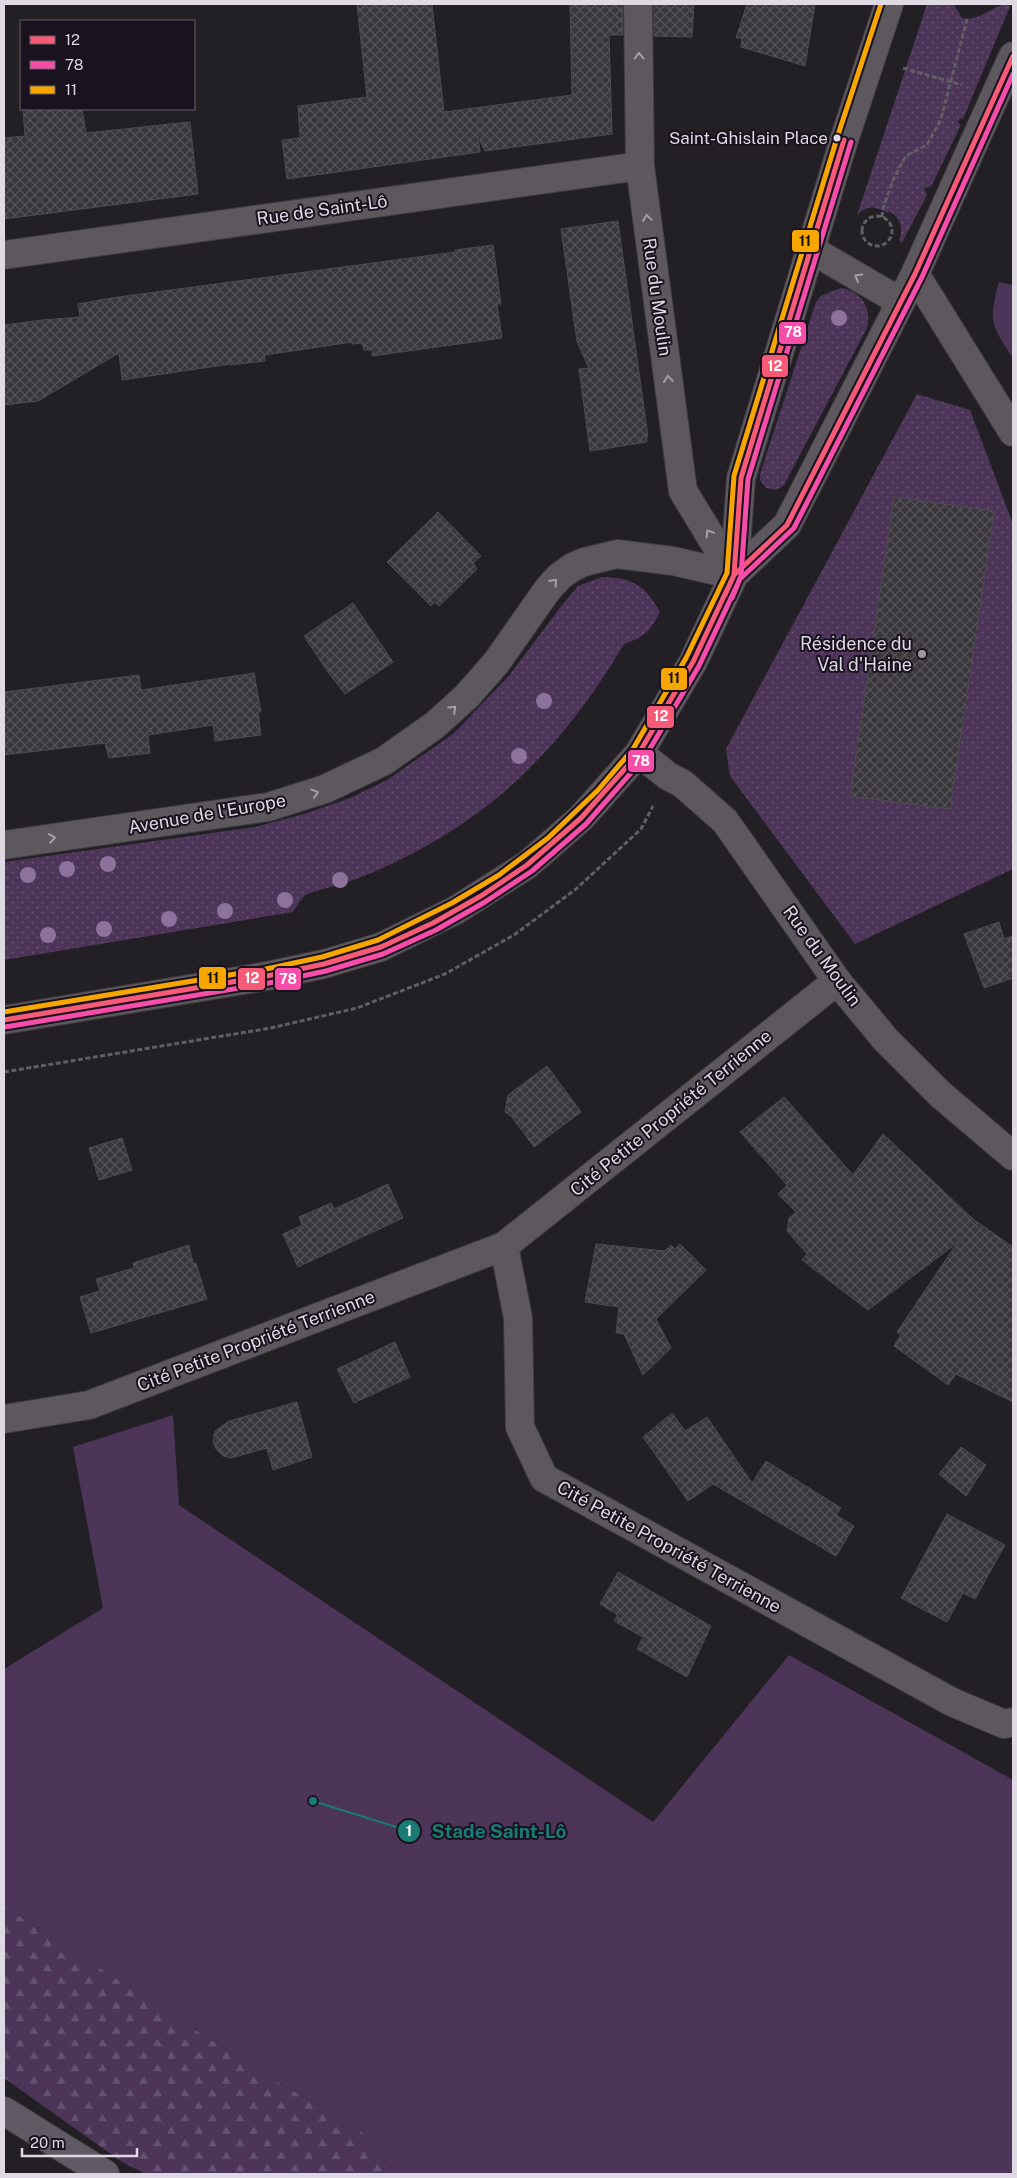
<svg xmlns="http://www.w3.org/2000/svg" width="1017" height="2178" font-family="'Public Sans',sans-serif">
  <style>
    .grass { fill: url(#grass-dots) }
    .forest { fill: url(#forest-firs) }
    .garden { fill: #4c3558 }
    .building { fill: url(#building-cross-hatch); stroke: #4d4a50 }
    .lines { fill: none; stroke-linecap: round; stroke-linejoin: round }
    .minor-casing { stroke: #3e3b40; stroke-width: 30 }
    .tertiary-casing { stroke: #3e3b40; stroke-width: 30 }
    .primary-casing { stroke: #3e3b40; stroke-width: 30 }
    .path { stroke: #615f63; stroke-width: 3; stroke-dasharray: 5 2.5; stroke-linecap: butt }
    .minor { stroke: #5c585e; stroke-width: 28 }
    .tertiary { stroke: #5c585e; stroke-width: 28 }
    .primary { stroke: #5f5a63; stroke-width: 28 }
    .bus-1-casing { stroke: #1a121f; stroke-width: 9 }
    .bus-2-casing { stroke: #1a121f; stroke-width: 9 }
    .bus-3-casing { stroke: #1a121f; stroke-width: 9 }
    .bus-1 { stroke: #f75a77; stroke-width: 5 }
    .bus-2 { stroke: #f54da8; stroke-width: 5 }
    .bus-3 { stroke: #f7a600; stroke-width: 5 }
    .tree { fill: #8c729c }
    .oneway { stroke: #a49fa7 }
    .bus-dot { fill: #ded9e2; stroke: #1a121f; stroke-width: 2 }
    .poi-dot { fill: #9c98a0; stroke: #1a121f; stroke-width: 2 }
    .labels { text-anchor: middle; stroke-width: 4; stroke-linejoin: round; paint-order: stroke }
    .bus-label { font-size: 17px; fill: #ded9e2; stroke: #1a121f; text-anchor: end }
    .street-label { font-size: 18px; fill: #ded9e2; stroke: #1a121f }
    .poi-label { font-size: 18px; fill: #ded9e2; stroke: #1a121f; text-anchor: end }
    .leader { fill: none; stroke: #197b74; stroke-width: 2 }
    .callout-dot { fill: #197b74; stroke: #1a121f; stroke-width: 2 }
    .mark-label { font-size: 15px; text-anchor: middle; font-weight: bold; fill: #fff }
    .callout-label { font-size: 19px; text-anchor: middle; font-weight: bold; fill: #197b74; stroke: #1a121f; stroke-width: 4; stroke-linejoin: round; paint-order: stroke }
    .line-badge { stroke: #1a121f; stroke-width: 2 }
    .badge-label { font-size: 14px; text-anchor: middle; font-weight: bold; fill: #fff }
    .pale-badge-label { font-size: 14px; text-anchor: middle; font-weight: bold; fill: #111 }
  </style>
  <defs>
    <pattern id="grass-dots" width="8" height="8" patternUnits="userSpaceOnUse" patternTransform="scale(1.25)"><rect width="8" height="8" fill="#4c3558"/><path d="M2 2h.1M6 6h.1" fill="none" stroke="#655270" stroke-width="1.8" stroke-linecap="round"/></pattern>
    <pattern id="forest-firs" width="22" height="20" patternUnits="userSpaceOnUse" patternTransform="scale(1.25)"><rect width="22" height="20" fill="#4c3558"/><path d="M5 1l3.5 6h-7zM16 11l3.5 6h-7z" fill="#655270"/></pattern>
    <pattern id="building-cross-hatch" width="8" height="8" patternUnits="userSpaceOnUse" patternTransform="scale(1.25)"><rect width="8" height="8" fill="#3a373c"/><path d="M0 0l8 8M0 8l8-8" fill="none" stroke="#565358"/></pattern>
  </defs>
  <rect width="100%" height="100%" fill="#221f25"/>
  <!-- grass -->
  <path class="grass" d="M 927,4 L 954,4 L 962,18 C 981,22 992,4 1011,4 L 963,119 L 960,118 L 958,123 L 961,125 L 931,187 L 924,188 L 927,195 L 902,243 L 899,240 C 904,228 900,217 889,211 L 888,213 C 874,207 869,204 857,215 Z
    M 840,288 C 861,291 872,307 867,328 L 784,485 L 776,490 L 766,488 L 760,480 L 760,474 L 816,302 L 821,296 Z
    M 917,394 L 970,410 L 1013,524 L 1013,869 L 855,944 L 730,776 L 726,749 Z
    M 602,577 C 633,578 645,585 660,612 C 650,631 645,637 624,644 C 577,724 520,790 440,838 C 411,855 380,871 347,882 C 338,886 311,891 304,896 C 300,900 296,908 293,912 L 4,960 L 4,862 L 255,827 L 304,814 L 350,798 L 387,780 L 453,734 L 508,677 L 562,605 L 578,586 Z"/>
  <!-- forest -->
  <path class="forest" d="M 4,1906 L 264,2074 L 360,2129 L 397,2174 L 146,2174 L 122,2162 L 4,2078 Z"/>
  <!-- garden -->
  <path class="garden" d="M 999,282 L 1013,285 L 1013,358 C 991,325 988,321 999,282 Z
    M 173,1415 L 179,1505 L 653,1822 L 789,1655 L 1013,1780 L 1013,2174 L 397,2174 L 360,2129 L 264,2074 L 4,1906 L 4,1669 L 103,1608 L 73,1447 Z"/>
  <!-- building -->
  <path class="building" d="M 357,4 L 432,4 L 444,112 L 572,95 L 570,4 L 622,4 L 623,35 L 609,35 L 612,134 L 485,151 L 478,137 L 480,152 L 287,179 L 282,140 L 300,138 L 298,106 L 367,97 Z
    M 654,4 L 694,4 L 692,37 L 654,36 Z
    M 747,4 L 815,4 L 805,66 L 741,47 L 742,38 L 736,38 Z
    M 23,109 L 82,109 L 86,133 L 190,122 L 198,194 L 4,219 L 4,138 L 25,136 Z
    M 618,221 L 648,437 L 646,437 L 647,442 L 590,451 L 579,369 L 589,368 L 577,342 L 561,229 Z
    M 493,245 L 501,304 L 497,304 L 502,338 L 372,356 L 372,350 L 364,350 L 362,343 L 352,344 L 352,342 L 265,355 L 265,361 L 231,365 L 231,364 L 122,380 L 119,353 L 38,401 L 4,405 L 4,325 L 42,320 L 80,317 L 78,304 L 111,298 L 455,252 L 455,250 Z
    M 894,497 L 994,511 L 950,809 L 850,796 Z
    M 438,512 L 481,556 L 473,563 L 477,569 L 439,606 L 434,602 L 431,606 L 387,562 Z
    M 353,603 L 393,662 L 345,694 L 327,671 L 304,636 Z
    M 254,673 L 261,712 L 258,712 L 261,735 L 215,741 L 213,725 L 148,735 L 150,753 L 109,758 L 105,743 L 4,755 L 4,692 L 139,675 L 141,690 Z
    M 999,922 L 1004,939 L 1013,936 L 1013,978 L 984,988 L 964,934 Z
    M 547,1066 L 581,1112 L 534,1147 L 512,1117 L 505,1112 L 508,1095 Z
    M 784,1097 L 853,1175 L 883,1134 L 973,1219 L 1013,1247 L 1013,1402 L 956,1374 L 948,1385 L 894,1346 L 901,1335 L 897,1332 L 957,1243 L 868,1310 L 802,1260 L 807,1254 L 787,1231 L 789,1218 L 796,1212 L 778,1194 L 787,1185 L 740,1132 Z
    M 122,1138 L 132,1170 L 99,1180 L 89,1148 Z
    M 388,1184 L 403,1218 L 298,1267 L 283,1234 L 302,1225 L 299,1217 L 331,1203 L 334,1209 Z
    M 596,1244 L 665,1251 L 671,1245 L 675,1249 L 680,1244 L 706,1270 L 656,1319 L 671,1348 L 643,1375 L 624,1334 L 616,1333 L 619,1307 L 585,1302 Z
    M 189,1245 L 193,1263 L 196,1263 L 207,1299 L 91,1333 L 80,1297 L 100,1291 L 96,1279 L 134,1268 L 133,1263 Z
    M 395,1342 L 410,1377 L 354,1403 L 337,1369 Z
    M 297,1402 L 312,1457 L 273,1470 L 267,1448 L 231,1458 L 223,1456 L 216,1449 L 213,1441 L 215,1431 L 229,1421 Z
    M 672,1413 L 685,1431 L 707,1417 L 752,1483 L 766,1461 L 841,1508 L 836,1515 L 854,1526 L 836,1556 L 713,1484 L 688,1501 L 643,1437 Z
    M 961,1447 L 986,1465 L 966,1496 L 939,1474 Z
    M 947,1514 L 1005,1545 L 975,1599 L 963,1593 L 947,1622 L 901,1598 Z
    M 618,1572 L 711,1626 L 687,1677 L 637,1649 L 643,1637 L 614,1621 L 618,1615 L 600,1604 Z"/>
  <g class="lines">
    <defs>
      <path id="minor" d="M 638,4 L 640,166 L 683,491 L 734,575
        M 810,249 L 901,302
        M 4,255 L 640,166
        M 915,274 L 1013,432
        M 734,575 L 741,478 L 844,140 L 889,4
        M 639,753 L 693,662 L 734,575 L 787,525 L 915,274 L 1013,56
        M 4,845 L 268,807 L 325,789 L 384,761 L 435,725 L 467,696 L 496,663 L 548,589 L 560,576 L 573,567 L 584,562 L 617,554 L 673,561 L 734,575
        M 504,1246 L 518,1318 L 520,1427 L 544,1478 L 952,1702 L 1004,1724 L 1013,1722
        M 4,1419 L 89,1405 L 504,1246 L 837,981"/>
      <path id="tertiary" d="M 4,1020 L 267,976 L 324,964 L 381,947 L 456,910 L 527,865 L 581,818 L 639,753 L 668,776 L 683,784 L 725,821 L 837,981 L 886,1040 L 940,1094 L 1013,1156"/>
      <path id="primary" d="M 4,2111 L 105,2174"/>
    </defs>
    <!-- minor casing -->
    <use href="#minor" class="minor-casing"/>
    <!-- tertiary casing -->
    <use href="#tertiary" class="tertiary-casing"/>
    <!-- primary casing -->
    <use href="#primary" class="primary-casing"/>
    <!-- path -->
    <path class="path" d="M 903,68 L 962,85
      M862 231a15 15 0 1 1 30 0a15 15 0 1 1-30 0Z
      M 882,217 L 883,208 L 893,180 L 904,159 L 909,154 L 927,145 L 941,119 L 967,19
      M 4,1072 L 271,1028 L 357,1008 L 445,974 L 514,935 L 576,889 L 641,829 L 653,806"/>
    <!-- minor -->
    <use href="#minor" class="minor"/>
    <!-- tertiary -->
    <use href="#tertiary" class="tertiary"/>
    <!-- primary -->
    <use href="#primary" class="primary"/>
    <defs>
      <path id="bus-1" d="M 725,595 L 734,575 L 741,478 L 844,140
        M 4,1020 L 267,976 L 324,964 L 381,947 L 433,923 L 481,896 L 527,865 L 581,818 L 639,753 L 693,662 L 734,575 L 787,525 L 915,274 L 1013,56"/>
      <path id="bus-2" d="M 732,598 L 741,576 L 748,479 L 851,142
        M 5,1027 L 269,983 L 326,971 L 383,954 L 436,930 L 485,902 L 532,871 L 586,824 L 645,757 L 699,666 L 740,579 L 794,528 L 922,277 L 1013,74"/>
      <path id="bus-3" d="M 4,1012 L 266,969 L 322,957 L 378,940 L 452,903 L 499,875 L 548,838 L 598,790 L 633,749 L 686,658 L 727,573 L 734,476 L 837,138 L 881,4"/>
    </defs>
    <!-- bus-1 casing -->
    <use href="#bus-1" class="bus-1-casing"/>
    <!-- bus-2 casing -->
    <use href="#bus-2" class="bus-2-casing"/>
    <!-- bus-3 casing -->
    <use href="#bus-3" class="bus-3-casing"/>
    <!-- bus-1 -->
    <use href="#bus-1" class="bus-1"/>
    <!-- bus-2 -->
    <use href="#bus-2" class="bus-2"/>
    <!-- bus-3 -->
    <use href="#bus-3" class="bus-3"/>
  </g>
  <!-- trees -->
  <g class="tree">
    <circle cx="839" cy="318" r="8"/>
    <circle cx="544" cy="701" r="8"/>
    <circle cx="519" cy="756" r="8"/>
    <circle cx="108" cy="864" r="8"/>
    <circle cx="67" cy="869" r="8"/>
    <circle cx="28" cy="875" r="8"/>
    <circle cx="340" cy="880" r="8"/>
    <circle cx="285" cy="900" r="8"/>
    <circle cx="225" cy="911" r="8"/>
    <circle cx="169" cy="919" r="8"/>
    <circle cx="104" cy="929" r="8"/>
    <circle cx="48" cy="935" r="8"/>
  </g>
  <!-- one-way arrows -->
  <defs><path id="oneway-chevron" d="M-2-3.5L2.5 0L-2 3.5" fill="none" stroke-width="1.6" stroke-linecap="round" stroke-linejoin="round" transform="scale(1.25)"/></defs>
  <g class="oneway">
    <use href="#oneway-chevron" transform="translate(639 56) rotate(-91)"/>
    <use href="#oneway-chevron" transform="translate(647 218) rotate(-98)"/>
    <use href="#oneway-chevron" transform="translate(858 277) rotate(-150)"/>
    <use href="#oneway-chevron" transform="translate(668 379) rotate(-98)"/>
    <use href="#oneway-chevron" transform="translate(709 533) rotate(-122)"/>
    <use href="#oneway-chevron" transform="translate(554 582) rotate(-48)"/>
    <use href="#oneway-chevron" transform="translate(453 709) rotate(-43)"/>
    <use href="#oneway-chevron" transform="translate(315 793) rotate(-17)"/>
    <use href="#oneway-chevron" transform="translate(52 838) rotate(-8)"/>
  </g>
  <!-- markers -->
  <circle class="bus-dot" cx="837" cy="138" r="4.5"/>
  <circle class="poi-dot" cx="922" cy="654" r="5"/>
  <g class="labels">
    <!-- bus labels -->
    <g class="bus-label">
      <text x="828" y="144">Saint-Ghislain Place</text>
    </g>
    <!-- street labels -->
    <g class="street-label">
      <text transform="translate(322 210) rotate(-8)" y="6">Rue de Saint-Lô</text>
      <text transform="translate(657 297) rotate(82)" y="6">Rue du Moulin</text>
      <text transform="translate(207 814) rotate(-10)" y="6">Avenue de l'Europe</text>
      <text transform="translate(822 956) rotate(54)" y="6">Rue du Moulin</text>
      <text transform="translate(671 1113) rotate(-39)" y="6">Cité Petite Propriété Terrienne</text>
      <text transform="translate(256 1341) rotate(-21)" y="6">Cité Petite Propriété Terrienne</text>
      <text transform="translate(669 1547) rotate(29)" y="6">Cité Petite Propriété Terrienne</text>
    </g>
    <!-- poi labels -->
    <g class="poi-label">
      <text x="912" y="650">Résidence du<tspan x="912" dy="21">Val d'Haine</tspan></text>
    </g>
  </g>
  <!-- callouts -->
  <path class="leader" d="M313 1801L409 1831"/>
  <g class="callout-dot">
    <circle cx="313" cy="1801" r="5"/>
    <circle cx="409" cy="1831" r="12"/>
  </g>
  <g class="mark-label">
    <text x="409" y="1836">1</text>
  </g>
  <g class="callout-label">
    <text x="499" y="1838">Stade Saint-Lô</text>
  </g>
  <g class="line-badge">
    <rect x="791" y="229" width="29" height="24" rx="5" fill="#f7a600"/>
    <rect x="778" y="321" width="29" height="24" rx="5" fill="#f54da8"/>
    <rect x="761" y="354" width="28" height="24" rx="5" fill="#f75a77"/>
    <rect x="660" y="667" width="28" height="24" rx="5" fill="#f7a600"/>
    <rect x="646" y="705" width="29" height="24" rx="5" fill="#f75a77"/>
    <rect x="627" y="749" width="28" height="24" rx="5" fill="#f54da8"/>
    <rect x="198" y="966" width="29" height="24" rx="5" fill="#f7a600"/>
    <rect x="237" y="967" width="29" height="24" rx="5" fill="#f75a77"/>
    <rect x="274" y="967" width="28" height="24" rx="5" fill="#f54da8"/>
  </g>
  <g class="badge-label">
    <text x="793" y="337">78</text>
    <text x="775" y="371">12</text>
    <text x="661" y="721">12</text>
    <text x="641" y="766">78</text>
    <text x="252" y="983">12</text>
    <text x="288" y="984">78</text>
  </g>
  <g class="pale-badge-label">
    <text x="805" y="246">11</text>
    <text x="674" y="683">11</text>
    <text x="213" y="983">11</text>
  </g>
  <!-- border -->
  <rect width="1017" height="2178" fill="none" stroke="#ded9e2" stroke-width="10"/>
  <!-- legend -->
  <rect x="20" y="20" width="175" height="90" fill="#1a121f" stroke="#68626d"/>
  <rect x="30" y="36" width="25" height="8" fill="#f75a77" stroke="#68626d"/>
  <text x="65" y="45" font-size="15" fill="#ded9e2">12</text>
  <rect x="30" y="61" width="25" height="8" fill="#f54da8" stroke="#68626d"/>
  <text x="65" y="70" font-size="15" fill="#ded9e2">78</text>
  <rect x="30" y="86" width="25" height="8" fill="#f7a600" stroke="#68626d"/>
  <text x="65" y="95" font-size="15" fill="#ded9e2">11</text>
  <!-- scale -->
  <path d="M22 2148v8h115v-8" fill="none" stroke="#ded9e2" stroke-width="2.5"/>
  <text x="30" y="2148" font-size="15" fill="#ded9e2" stroke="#1a121f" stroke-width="4" paint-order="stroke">20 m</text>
</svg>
